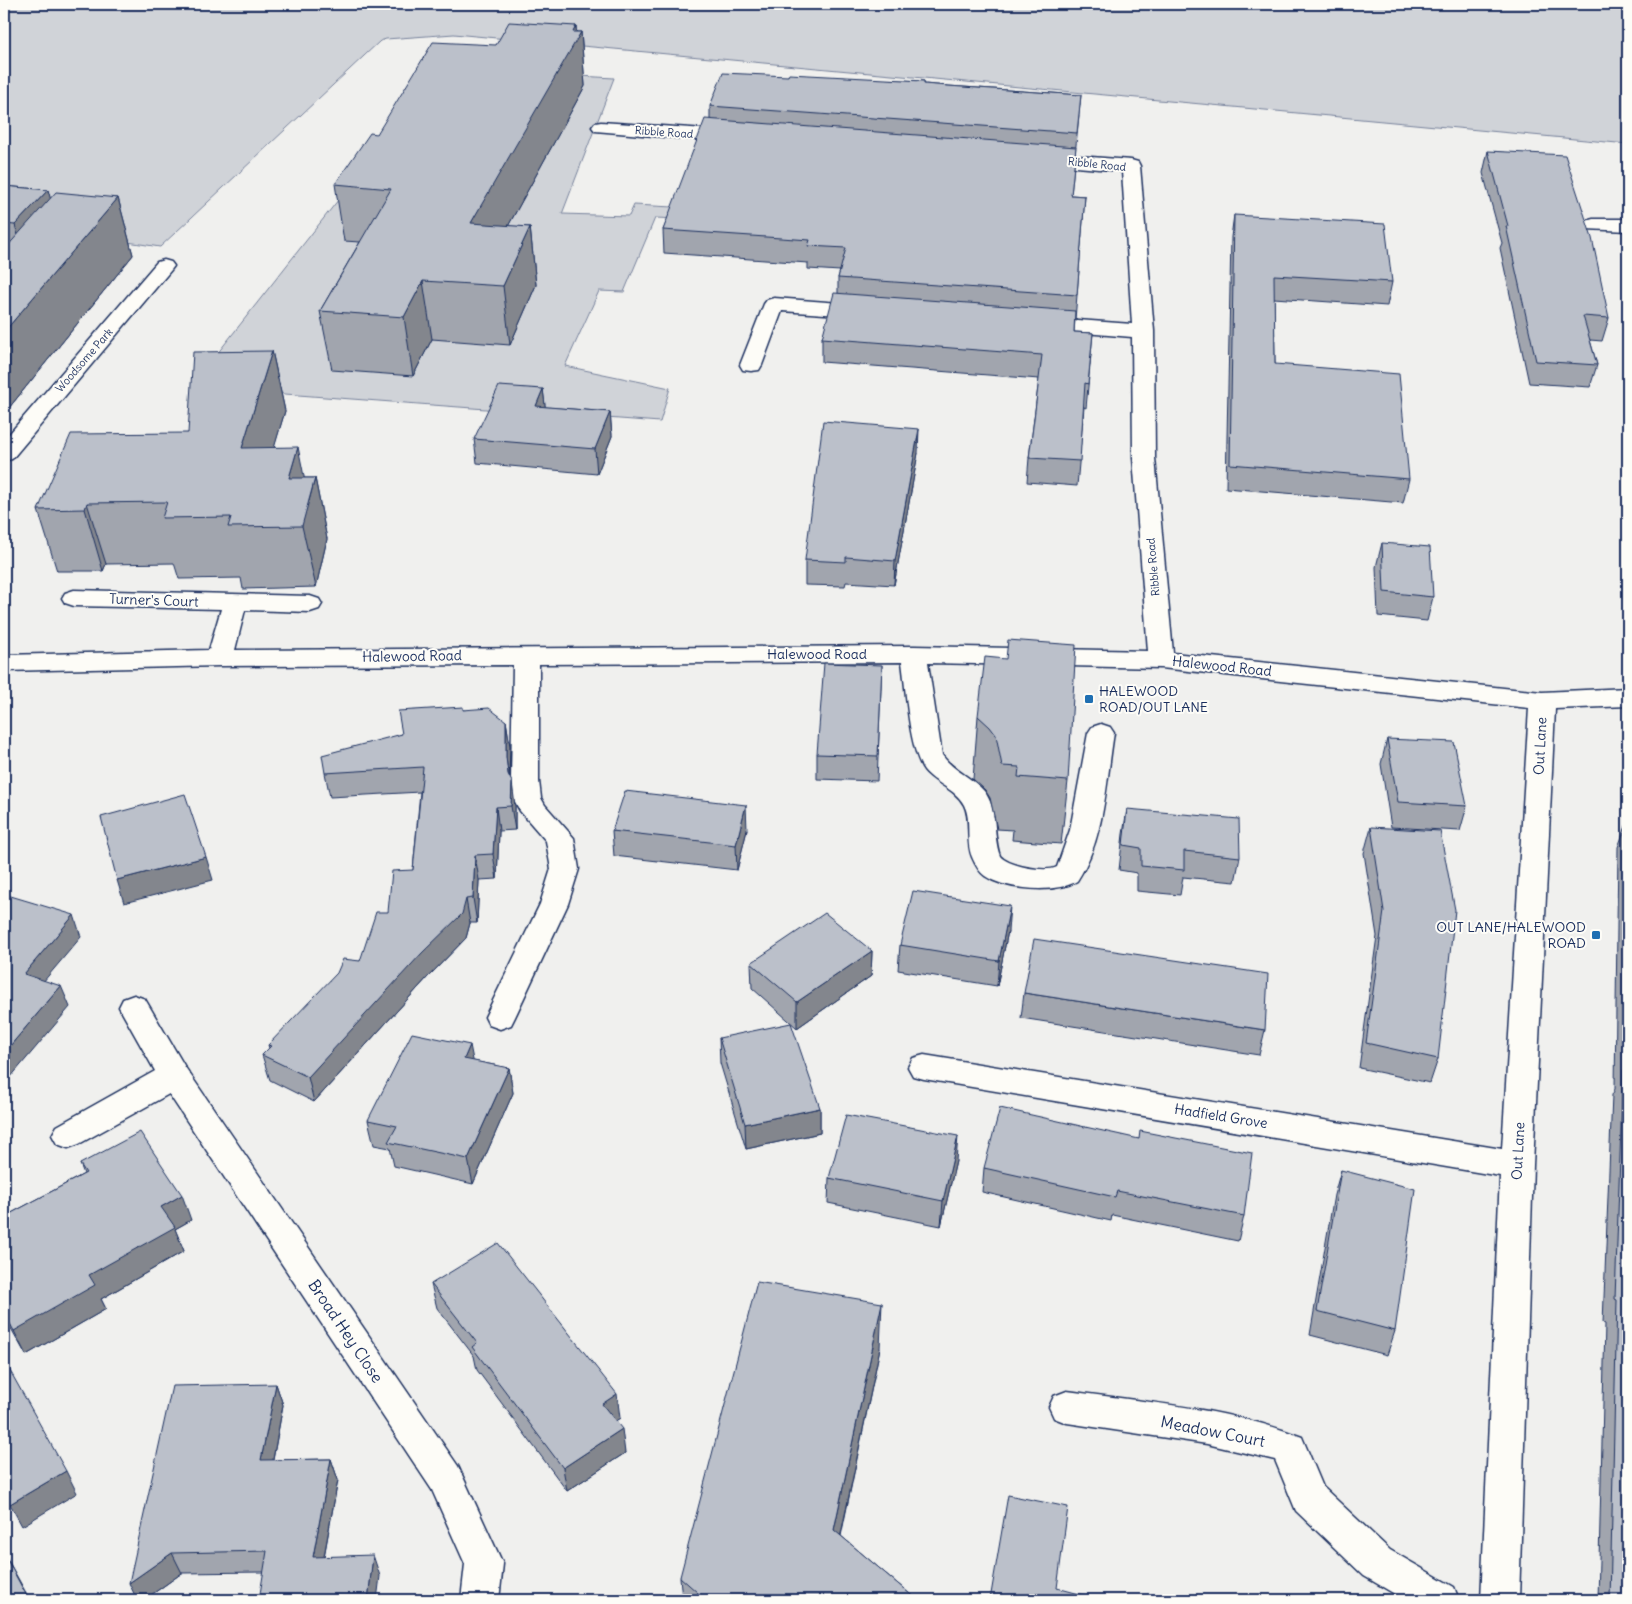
<svg xmlns="http://www.w3.org/2000/svg" width="1632" height="1604" font-family="Delius,sans-serif">
  <style>
    .green { fill: #d0d3d8; stroke: #76819b }
    .lines { fill: none; stroke-linecap: round; stroke-linejoin: round }
    .minor-casing { stroke: #1b2f5e; stroke-width: 3 }
    .minor { fill: #fdfcf7; fill-rule: evenodd }
    .wall { fill: #a1a5ae; stroke: #1b2f5e }
    .shaded-wall { fill: #83868d; stroke: #1b2f5e }
    .building { fill: #bbc0ca; stroke: #1b2f5e }
    .poi-dot { fill: #1f6fb2; stroke: #fdfcf7; stroke-width: 2 }
    .labels { text-anchor: middle; stroke-width: 4; stroke-linejoin: round; paint-order: stroke }
    .far-street-label { font-size: 11px; fill: #1b2f5e; stroke: #fdfcf7 }
    .street-label { font-size: 14px; fill: #1b2f5e; stroke: #fdfcf7 }
    .poi-label { font-size: 14px; fill: #1b2f5e; stroke: #fdfcf7; text-anchor: start }
    .near-street-label { font-size: 16px; fill: #1b2f5e; stroke: #fdfcf7 }
  </style>
  <rect width="100%" height="100%" fill="#f0f0ee"/>
  <filter id="ink" filterUnits="userSpaceOnUse"><feTurbulence type="fractalNoise" baseFrequency=".02" numOctaves="2"/><feDisplacementMap in="SourceGraphic" scale="10" xChannelSelector="R" yChannelSelector="G"/><feConvolveMatrix kernelMatrix="1 2 1 2 8 2 1 2 1" color-interpolation-filters="sRGB"/></filter>
  <g filter="url(#ink)">
    <!-- green -->
    <path class="green" d="M 4,4 L 1628,4 L 1628,144 L 454,34 L 386,39 L 380,41 L 160,247 L 4,223 Z
      M 442,68 L 614,78 L 562,214 L 629,216 L 634,205 L 731,210 L 729,221 L 655,218 L 624,292 L 599,291 L 565,366 L 670,388 L 660,422 L 191,387 Z"/>
    <g class="lines">
      <defs>
        <path id="minor" d="M 601,122 L 736,131 L 743,133 L 745,137 L 743,141 L 736,143 L 595,131 L 592,127 L 595,123 Z
          M 1038,153 L 1131,160 L 1138,162 L 1140,166 L 1154,331 L 1155,458 L 1173,653 L 1542,692 L 1628,688 L 1628,706 L 1555,709 L 1533,1165 L 1519,1600 L 1481,1600 L 1500,1176 L 924,1079 L 913,1076 L 908,1067 L 913,1058 L 924,1055 L 1502,1149 L 1529,708 L 1161,668 L 928,663 L 942,755 C 953,771 972,777 984,791 C 999,811 992,834 1000,856 C 1008,866 1046,873 1057,867 L 1070,830 L 1088,733 L 1092,727 L 1101,724 L 1110,727 L 1114,733 C 1106,782 1105,839 1077,881 C 1056,894 1005,890 985,876 C 979,872 975,864 972,857 C 965,841 972,820 964,805 C 956,789 935,784 924,770 C 909,749 906,690 902,662 L 539,664 L 539,781 L 541,798 L 545,805 L 574,838 L 579,869 L 568,904 L 515,1017 L 511,1025 L 500,1029 L 489,1025 L 485,1017 L 540,904 L 551,869 L 546,841 L 520,811 L 513,798 L 511,781 L 513,665 L 220,666 L 4,671 L 4,655 L 209,650 L 221,609 L 74,606 L 65,603 L 62,598 L 65,593 L 74,590 L 310,596 L 319,599 L 322,604 L 319,609 L 310,612 L 245,610 L 235,650 L 914,646 L 1148,651 L 1133,458 L 1132,337 L 1037,329 L 1030,327 L 1027,323 L 1030,319 L 1037,317 L 1132,324 L 1122,171 L 1031,163 L 1029,159 L 1031,155 Z
          M 1593,219 L 1628,219 L 1628,231 L 1586,229 L 1583,225 L 1586,221 Z
          M 164,260 L 171,262 L 174,266 L 171,270 L 12,459 L 4,461 L 4,440 L 157,262 Z
          M 774,298 L 867,305 L 874,307 L 877,311 L 874,315 L 867,317 L 782,311 L 762,365 L 759,370 L 751,371 L 743,370 L 740,365 L 764,304 L 767,300 Z
          M 134,995 L 145,999 L 185,1067 L 458,1466 L 503,1564 L 499,1600 L 461,1600 L 465,1564 L 432,1490 L 169,1094 L 79,1144 L 68,1148 L 57,1144 L 52,1135 L 57,1126 L 155,1071 L 119,1007 L 123,999 Z
          M 1067,1391 C 1146,1402 1227,1408 1302,1437 L 1323,1487 L 1390,1550 L 1454,1587 L 1459,1600 L 1405,1600 L 1364,1576 L 1296,1511 L 1275,1460 L 1207,1444 L 1067,1423 L 1054,1418 L 1049,1407 L 1054,1396 Z"/>
      </defs>
      <!-- minor casing -->
      <use href="#minor" class="minor-casing"/>
      <!-- minor -->
      <use href="#minor" class="minor"/>
    </g>
    <!-- wall -->
    <path class="wall" d="M 576,26 L 576,32 L 581,32 L 585,86 L 508,226 L 530,227 L 536,285 L 510,345 L 432,339 L 413,376 L 332,370 L 320,311 L 360,242 L 344,241 L 335,184 L 377,134 L 496,45 Z
      M 788,76 L 924,81 L 924,84 L 948,86 L 1081,95 L 1071,195 L 1085,196 L 1074,332 L 1093,333 L 1086,408 L 1084,407 L 1077,486 L 1027,482 L 1029,458 L 1039,379 L 822,362 L 822,338 L 838,294 L 838,278 L 840,271 L 808,269 L 808,263 L 664,253 L 663,230 L 710,120 L 710,106 Z
      M 1488,151 L 1609,318 L 1602,341 L 1590,340 L 1597,365 L 1590,387 L 1529,383 L 1500,248 L 1502,243 L 1483,173 Z
      M 4,186 L 48,190 L 50,199 L 118,198 L 133,255 L 4,414 Z
      M 1234,215 L 1392,282 L 1387,306 L 1274,298 L 1275,364 L 1409,479 L 1403,503 L 1226,488 L 1231,237 Z
      M 272,351 L 285,411 L 274,447 L 304,478 L 315,478 L 327,539 L 316,587 L 243,589 L 241,578 L 179,579 L 174,563 L 106,564 L 103,571 L 57,571 L 38,510 L 188,433 Z
      M 543,389 L 545,407 L 610,412 L 612,436 L 597,474 L 477,463 L 474,439 Z
      M 918,453 L 894,585 L 846,582 L 845,586 L 805,585 L 805,560 Z
      M 1382,543 L 1433,597 L 1427,621 L 1378,616 L 1376,567 Z
      M 882,665 L 877,781 L 817,779 L 817,754 Z
      M 464,710 L 506,721 L 510,746 L 509,777 L 515,806 L 515,830 L 499,831 L 497,879 L 479,880 L 477,923 L 470,923 L 466,938 L 427,978 L 314,1102 L 270,1080 L 262,1055 L 269,1048 L 268,1045 L 360,961 L 413,870 L 420,792 L 330,797 L 325,773 L 402,734 Z
      M 978,716 L 1068,781 L 1061,844 L 1012,840 L 1013,830 L 997,829 L 990,798 L 985,790 L 973,779 Z
      M 1387,739 L 1467,806 L 1460,831 L 1391,827 L 1381,764 Z
      M 1127,809 L 1240,857 L 1235,882 L 1183,877 L 1180,895 L 1137,891 L 1137,873 L 1119,870 L 1123,834 Z
      M 1628,821 L 1628,1600 L 1598,1600 L 1605,1324 L 1603,1323 L 1612,1095 L 1615,1089 L 1618,847 Z
      M 1371,827 L 1438,1059 L 1430,1083 L 1359,1068 L 1377,936 L 1364,853 Z
      M 747,830 L 737,870 L 614,856 L 612,831 Z
      M 1008,931 L 997,986 L 898,970 L 900,945 Z
      M 872,951 L 871,976 L 797,1028 L 752,988 L 751,963 Z
      M 1024,993 L 1265,1030 L 1259,1055 L 1021,1018 Z
      M 719,1038 L 820,1108 L 820,1133 L 746,1149 L 720,1063 Z
      M 473,1061 L 509,1068 L 513,1093 L 473,1184 L 394,1166 L 390,1148 L 374,1145 L 368,1120 Z
      M 1139,1139 L 1244,1216 L 1238,1241 L 1112,1215 L 1111,1221 L 982,1192 L 984,1168 Z
      M 956,1161 L 941,1226 L 828,1203 L 829,1178 Z
      M 80,1164 L 191,1220 L 175,1229 L 184,1251 L 101,1299 L 106,1309 L 26,1355 L 4,1316 L 4,1217 L 84,1174 Z
      M 1341,1170 L 1395,1331 L 1387,1355 L 1310,1335 L 1334,1195 Z
      M 431,1284 L 620,1418 L 615,1421 L 625,1453 L 567,1491 L 477,1370 L 474,1356 L 437,1308 Z
      M 880,1348 L 841,1536 L 917,1600 L 682,1600 L 680,1577 Z
      M 276,1384 L 283,1405 L 273,1460 L 331,1459 L 338,1480 L 324,1557 L 380,1576 L 263,1572 L 182,1573 L 144,1600 L 137,1600 Z"/>
    <!-- shaded-wall -->
    <path class="shaded-wall" d="M 576,26 L 577,39 L 581,32 L 585,86 L 478,281 L 471,223 Z
      M 48,190 L 64,246 L 32,282 L 15,225 Z
      M 118,198 L 133,255 L 4,414 L 4,332 Z
      M 530,227 L 536,285 L 510,345 L 503,286 Z
      M 423,281 L 432,339 L 413,376 L 404,317 Z
      M 272,351 L 285,411 L 256,509 L 242,448 Z
      M 543,389 L 546,413 L 536,406 Z
      M 610,412 L 612,436 L 597,474 L 595,449 Z
      M 919,429 L 918,453 L 894,585 L 895,561 Z
      M 298,447 L 309,501 L 315,478 L 327,539 L 316,587 L 302,526 L 289,478 Z
      M 87,503 L 106,564 L 103,571 L 85,509 Z
      M 506,721 L 510,746 L 509,781 L 511,798 L 506,757 Z
      M 512,782 L 515,806 L 515,830 L 511,806 Z
      M 746,805 L 747,830 L 737,870 L 736,845 Z
      M 496,807 L 499,831 L 497,879 L 493,854 Z
      M 475,855 L 479,880 L 477,923 L 473,898 Z
      M 206,857 L 213,880 L 124,903 L 117,880 Z
      M 466,899 L 470,923 L 466,938 L 427,978 L 314,1102 L 308,1077 Z
      M 1010,906 L 1008,931 L 997,986 L 999,961 Z
      M 74,915 L 81,937 L 32,995 L 24,974 Z
      M 872,951 L 871,976 L 797,1028 L 797,1002 Z
      M 61,986 L 70,1007 L 4,1085 L 4,1053 Z
      M 470,1045 L 475,1070 L 464,1059 Z
      M 509,1068 L 513,1093 L 473,1184 L 468,1159 Z
      M 820,1108 L 820,1133 L 746,1149 L 745,1124 Z
      M 958,1136 L 956,1161 L 941,1226 L 943,1201 Z
      M 182,1195 L 191,1220 L 175,1229 L 184,1251 L 101,1299 L 106,1309 L 26,1355 L 14,1331 L 89,1275 L 161,1207 Z
      M 882,1303 L 880,1348 L 833,1572 L 834,1530 Z
      M 276,1384 L 283,1405 L 269,1481 L 261,1460 Z
      M 617,1394 L 620,1418 L 605,1428 L 602,1404 Z
      M 622,1429 L 625,1453 L 567,1491 L 563,1468 Z
      M 331,1459 L 338,1480 L 320,1578 L 313,1557 Z
      M 66,1471 L 77,1493 L 22,1526 L 10,1504 Z
      M 4,1553 L 30,1600 L 29,1600 Z
      M 172,1553 L 182,1573 L 144,1600 L 137,1600 L 129,1583 Z
      M 373,1555 L 380,1576 L 377,1600 L 368,1600 Z"/>
    <!-- building -->
    <path class="building" d="M 509,22 L 576,26 L 573,32 L 581,32 L 471,223 L 530,227 L 503,286 L 423,281 L 404,317 L 320,311 L 391,189 L 335,184 L 370,133 L 377,134 L 433,42 L 496,45 Z
      M 723,73 L 788,76 L 789,74 L 924,81 L 924,84 L 948,86 L 1081,95 L 1077,133 L 710,106 Z
      M 705,119 L 1076,147 L 1071,195 L 1085,196 L 1077,295 L 838,278 L 846,248 L 808,246 L 810,240 L 663,230 Z
      M 1488,151 L 1565,155 L 1592,238 L 1609,318 L 1583,316 L 1597,365 L 1536,361 L 1506,226 L 1508,226 Z
      M 4,186 L 48,190 L 15,225 L 4,224 Z
      M 56,192 L 118,198 L 4,332 L 4,250 Z
      M 1234,215 L 1385,224 L 1392,282 L 1274,275 L 1275,364 L 1399,374 L 1409,479 L 1230,464 Z
      M 834,293 L 1075,311 L 1074,332 L 1093,333 L 1088,384 L 1085,383 L 1080,461 L 1029,458 L 1042,355 L 822,338 Z
      M 272,351 L 242,448 L 298,447 L 289,478 L 315,478 L 302,526 L 228,527 L 231,517 L 162,518 L 167,502 L 87,503 L 85,509 L 38,510 L 71,434 L 188,433 L 193,352 Z
      M 499,386 L 543,389 L 536,406 L 610,412 L 595,449 L 474,439 Z
      M 823,421 L 919,429 L 895,561 L 846,557 L 846,562 L 805,560 Z
      M 1382,543 L 1430,547 L 1433,597 L 1384,592 Z
      M 1008,640 L 1076,645 L 1068,781 L 1018,777 L 1019,767 L 1002,766 L 996,735 L 990,727 L 978,716 L 985,657 L 1006,659 Z
      M 824,663 L 882,665 L 878,756 L 817,754 Z
      M 463,707 L 463,710 L 489,708 L 506,721 L 506,757 L 508,774 L 512,782 L 511,806 L 496,807 L 493,854 L 475,855 L 473,898 L 466,899 L 462,914 L 422,953 L 308,1077 L 262,1055 L 271,1046 L 268,1045 L 337,973 L 343,959 L 360,961 L 376,912 L 388,912 L 392,871 L 413,870 L 423,767 L 325,773 L 322,755 L 402,734 L 398,711 Z
      M 1387,739 L 1454,742 L 1467,806 L 1398,802 Z
      M 625,791 L 746,805 L 736,845 L 612,831 Z
      M 185,794 L 206,857 L 117,880 L 101,817 Z
      M 1127,809 L 1239,819 L 1240,857 L 1184,851 L 1184,870 L 1141,866 L 1141,848 L 1123,845 Z
      M 1628,821 L 1628,1600 L 1610,1600 L 1617,1300 L 1615,1299 L 1623,1070 L 1625,1071 Z
      M 1371,827 L 1440,831 L 1455,910 L 1438,1059 L 1366,1043 L 1384,911 Z
      M 913,891 L 1010,906 L 999,961 L 900,945 Z
      M 4,894 L 74,915 L 24,974 L 61,986 L 4,1053 Z
      M 825,913 L 872,951 L 797,1002 L 751,963 Z
      M 1034,939 L 1268,974 L 1265,1030 L 1024,993 Z
      M 791,1023 L 820,1108 L 745,1124 L 719,1038 Z
      M 412,1033 L 470,1045 L 464,1059 L 509,1068 L 468,1159 L 388,1142 L 397,1126 L 368,1120 Z
      M 1000,1108 L 1139,1139 L 1140,1131 L 1252,1153 L 1244,1216 L 1117,1191 L 1115,1197 L 984,1168 Z
      M 846,1115 L 958,1136 L 943,1201 L 829,1178 Z
      M 140,1132 L 182,1195 L 161,1207 L 175,1227 L 89,1275 L 95,1285 L 14,1331 L 4,1312 L 4,1217 L 86,1173 L 80,1164 Z
      M 1341,1170 L 1415,1189 L 1395,1331 L 1317,1311 Z
      M 498,1243 L 617,1394 L 602,1404 L 622,1429 L 563,1468 L 472,1347 L 477,1343 L 431,1284 Z
      M 757,1282 L 882,1303 L 834,1530 L 917,1600 L 706,1600 L 680,1577 Z
      M 4,1360 L 66,1471 L 10,1504 L 4,1491 Z
      M 276,1384 L 261,1460 L 331,1459 L 313,1557 L 373,1555 L 368,1600 L 259,1600 L 267,1551 L 172,1553 L 129,1583 L 172,1386 Z
      M 1008,1495 L 1068,1507 L 1057,1588 L 1102,1600 L 990,1600 Z
      M 4,1554 L 29,1600 L 4,1600 Z"/>
  </g>
  <!-- markers -->
  <g class="poi-dot">
    <rect x="1084" y="694" width="10" height="10" rx="2.5"/>
    <rect x="1591" y="930" width="10" height="10" rx="2.5"/>
  </g>
  <g class="labels">
    <!-- far-street labels -->
    <g class="far-street-label">
      <text transform="translate(664 132) rotate(4)" y="4">Ribble Road</text>
      <text transform="translate(1097 164) rotate(6)" y="4">Ribble Road</text>
      <text transform="translate(84 360) rotate(-49)" y="4">Woodsome Park</text>
      <text transform="translate(1153 567) rotate(-95)" y="4">Ribble Road</text>
    </g>
    <!-- street labels -->
    <g class="street-label">
      <text transform="translate(154 600) rotate(2)" y="5">Turner's Court</text>
      <text x="817" y="659">Halewood Road</text>
      <text transform="translate(412 656) rotate(-1)" y="5">Halewood Road</text>
      <text transform="translate(1222 666) rotate(6)" y="5">Halewood Road</text>
      <text transform="translate(1540 746) rotate(-87)" y="5">Out Lane</text>
      <text transform="translate(1221 1116) rotate(9)" y="5">Hadfield Grove</text>
      <text transform="translate(1518 1151) rotate(-87)" y="5">Out Lane</text>
    </g>
    <!-- poi labels -->
    <g class="poi-label">
      <text x="1099" y="696">HALEWOOD<tspan x="1099" dy="16">ROAD/OUT LANE</tspan></text>
      <text x="1586" y="932" text-anchor="end">OUT LANE/HALEWOOD<tspan x="1586" dy="16">ROAD</tspan></text>
    </g>
    <!-- near-street labels -->
    <g class="near-street-label">
      <text transform="translate(346 1331) rotate(56)" y="6">Broad Hey Close</text>
      <text transform="translate(1213 1431) rotate(11)" y="6">Meadow Court</text>
    </g>
  </g>
  <!-- margin -->
  <rect width="1632" height="1604" fill="none" stroke="#fdfcf7" stroke-width="20"/>
  <rect x="10" y="10" width="1612" height="1584" fill="none" stroke="#1b2f5e" stroke-width="2" filter="url(#ink)"/>
</svg>
